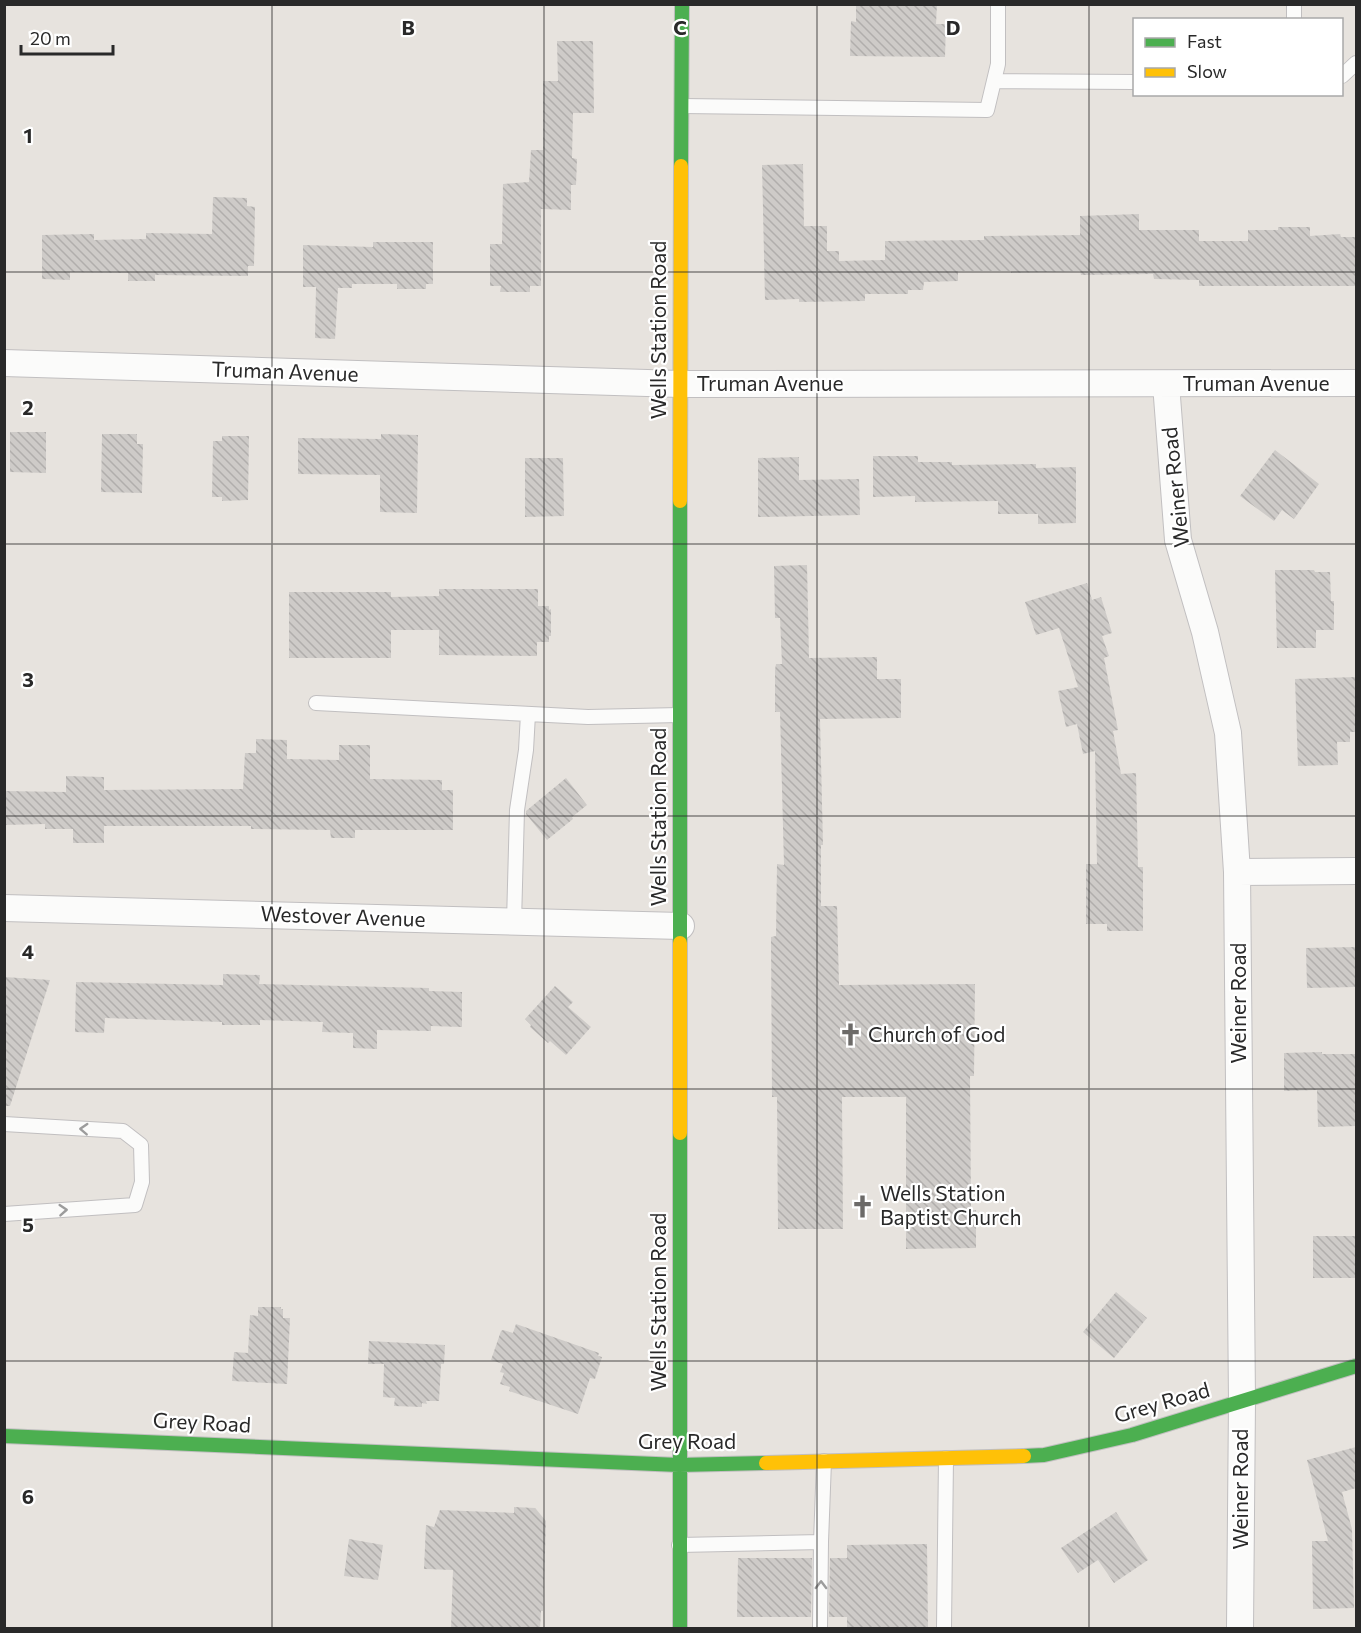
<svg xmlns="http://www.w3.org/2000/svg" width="1361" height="1633" font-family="Commissioner,sans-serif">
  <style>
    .building { fill: url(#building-back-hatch) }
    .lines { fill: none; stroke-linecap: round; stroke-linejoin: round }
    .lane-casing { stroke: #c1bfc0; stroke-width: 16 }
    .street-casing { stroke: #c1bfc0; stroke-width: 28 }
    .fast-casing { stroke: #c1bfc0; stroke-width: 16 }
    .slow-casing { stroke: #c1bfc0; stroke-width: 16 }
    .lane { stroke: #fbfbfa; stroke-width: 14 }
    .street { stroke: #fbfbfa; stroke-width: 26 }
    .fast { stroke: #4caf50; stroke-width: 14 }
    .slow { stroke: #ffc107; stroke-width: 14 }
    .oneway { stroke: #9c9c9c }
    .grid { fill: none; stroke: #292929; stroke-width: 1.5; stroke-opacity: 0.55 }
    .labels { text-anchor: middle; stroke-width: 4.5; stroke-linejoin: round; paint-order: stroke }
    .street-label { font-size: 21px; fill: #292929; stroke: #fff }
    .poi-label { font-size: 21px; fill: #292929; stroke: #fff; text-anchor: start }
    .grid-label { font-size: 20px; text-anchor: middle; font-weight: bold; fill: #292929; stroke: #fff; stroke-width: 4.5; stroke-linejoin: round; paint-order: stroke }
  </style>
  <defs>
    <pattern id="building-back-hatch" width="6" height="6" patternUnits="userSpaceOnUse" patternTransform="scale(1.5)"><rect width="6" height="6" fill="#cecbc8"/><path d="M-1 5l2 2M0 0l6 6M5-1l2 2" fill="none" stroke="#b1aeac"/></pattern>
  </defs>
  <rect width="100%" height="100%" fill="#e7e3de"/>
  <!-- building -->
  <path class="building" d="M 856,4 L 937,4 L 936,24 L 946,24 L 945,57 L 850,56 L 851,21 L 856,22 Z
    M 557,41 L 593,41 L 594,113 L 573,113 L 572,158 L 577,159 L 576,185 L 571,185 L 571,210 L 541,209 L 541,286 L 530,286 L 530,292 L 500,292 L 501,286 L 490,286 L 490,244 L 502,244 L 503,184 L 529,182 L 531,150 L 543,150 L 543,81 L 558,81 Z
    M 803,164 L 804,226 L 827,226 L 827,251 L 839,251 L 839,261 L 885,260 L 885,241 L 984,240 L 984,236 L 1080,235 L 1080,216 L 1139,214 L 1139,230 L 1199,230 L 1199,241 L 1248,241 L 1248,230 L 1278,230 L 1278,227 L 1310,227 L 1310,236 L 1340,234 L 1341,237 L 1356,237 L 1356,286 L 1199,286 L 1199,280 L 1154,279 L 1153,274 L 1081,275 L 1080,271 L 1011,273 L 1011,271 L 958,271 L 958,281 L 924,282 L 923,290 L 908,290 L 908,294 L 865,294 L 865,301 L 799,302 L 799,299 L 765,300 L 762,165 Z
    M 213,197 L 247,198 L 247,206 L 255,207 L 254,266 L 248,266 L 248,276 L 155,275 L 155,281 L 128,281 L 128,273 L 70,272 L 70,280 L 42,279 L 42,235 L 94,234 L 94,240 L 146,239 L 146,233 L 212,234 Z
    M 373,242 L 433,242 L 433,284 L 426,284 L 426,289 L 397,289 L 397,284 L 352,284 L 352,288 L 338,288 L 335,339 L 315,338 L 316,287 L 303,287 L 303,245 L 373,247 Z
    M 10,432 L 46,432 L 46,473 L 10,472 Z
    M 102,434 L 137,434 L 137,444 L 143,444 L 142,493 L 101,492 Z
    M 381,434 L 418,435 L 417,513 L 380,512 L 380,475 L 298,474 L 298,438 L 381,439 Z
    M 222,436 L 249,436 L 248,500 L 222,501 L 222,497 L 212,497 L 213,441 L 222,441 Z
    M 1275,450 L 1319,484 L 1294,519 L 1282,510 L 1274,521 L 1240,496 Z
    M 873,456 L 918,456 L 918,462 L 952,462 L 952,465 L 1036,464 L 1036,468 L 1076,467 L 1076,523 L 1038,524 L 1038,514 L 998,514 L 998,501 L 915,502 L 915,496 L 873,497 Z
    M 799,457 L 799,480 L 859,479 L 860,515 L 758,517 L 758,458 Z
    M 525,458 L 563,458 L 564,516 L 525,517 Z
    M 807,565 L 809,658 L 877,657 L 877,679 L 901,679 L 901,718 L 820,719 L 823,845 L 821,845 L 821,906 L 837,906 L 839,985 L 975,984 L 974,1076 L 970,1076 L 971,1210 L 976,1210 L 976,1248 L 906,1249 L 906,1097 L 842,1097 L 843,1229 L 778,1229 L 777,1097 L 772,1097 L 771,937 L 776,936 L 777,864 L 784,865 L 780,712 L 775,712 L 775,670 L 776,664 L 782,664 L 780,618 L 775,618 L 774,566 Z
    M 1275,570 L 1314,570 L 1315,572 L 1330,572 L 1331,601 L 1334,601 L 1334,630 L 1316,630 L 1316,648 L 1277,648 Z
    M 1087,583 L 1092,600 L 1101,597 L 1112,633 L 1102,636 L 1109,656 L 1104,658 L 1118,730 L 1113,731 L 1121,774 L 1136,773 L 1138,867 L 1143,867 L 1143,931 L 1107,931 L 1107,924 L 1086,924 L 1086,864 L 1097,864 L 1095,751 L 1083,754 L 1077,724 L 1066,727 L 1058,691 L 1078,687 L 1059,628 L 1036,635 L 1025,602 Z
    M 439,589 L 538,589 L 538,606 L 549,606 L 549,610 L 551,609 L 551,636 L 549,636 L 549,642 L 537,642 L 537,656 L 439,655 L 439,630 L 391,630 L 391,658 L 289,658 L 289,592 L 391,592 L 391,597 L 439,596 Z
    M 1356,677 L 1356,732 L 1350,732 L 1350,742 L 1337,742 L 1338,765 L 1298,766 L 1295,679 Z
    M 256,739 L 287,740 L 287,759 L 339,760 L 339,745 L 370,745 L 370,779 L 442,780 L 442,790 L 453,790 L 453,830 L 355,830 L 355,838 L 331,838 L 330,830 L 251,829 L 251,826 L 104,826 L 104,843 L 73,843 L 73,829 L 45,829 L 45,824 L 4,825 L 4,791 L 66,792 L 66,776 L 104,777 L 104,790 L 243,789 L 245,753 L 256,753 Z
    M 566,778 L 587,805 L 572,817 L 573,819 L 547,840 L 526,814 L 526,811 Z
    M 1356,947 L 1356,987 L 1307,988 L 1306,948 Z
    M 223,974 L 260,975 L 259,984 L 429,988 L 429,991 L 462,992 L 462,1027 L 431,1026 L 431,1031 L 377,1030 L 377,1049 L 353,1048 L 353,1033 L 322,1032 L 323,1022 L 260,1020 L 260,1025 L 222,1025 L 222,1022 L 105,1018 L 104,1033 L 75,1032 L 76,982 L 223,985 Z
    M 4,977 L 50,980 L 10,1106 L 4,1106 Z
    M 555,986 L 573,1002 L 568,1007 L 591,1027 L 566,1055 L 550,1041 L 548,1043 L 530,1027 L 531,1025 L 525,1019 Z
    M 1322,1052 L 1322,1054 L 1356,1054 L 1356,1126 L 1318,1127 L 1317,1090 L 1284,1091 L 1284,1053 Z
    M 1313,1236 L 1356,1236 L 1356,1278 L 1313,1278 Z
    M 1116,1292 L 1147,1318 L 1114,1358 L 1083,1332 Z
    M 258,1307 L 281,1307 L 281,1309 L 283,1309 L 283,1318 L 290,1318 L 287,1384 L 232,1381 L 234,1352 L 248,1353 L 250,1315 L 258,1316 Z
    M 516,1324 L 599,1353 L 598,1356 L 602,1357 L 595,1379 L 590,1378 L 578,1414 L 509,1391 L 510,1387 L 500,1384 L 504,1373 L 500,1372 L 503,1364 L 491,1360 L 501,1331 L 503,1330 L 513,1333 Z
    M 369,1341 L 445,1345 L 444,1364 L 441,1364 L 439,1401 L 426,1401 L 427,1404 L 422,1403 L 422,1407 L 394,1406 L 395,1398 L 383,1397 L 384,1364 L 368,1364 Z
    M 1356,1447 L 1356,1488 L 1342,1492 L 1352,1529 L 1354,1608 L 1313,1609 L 1312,1541 L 1328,1541 L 1307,1460 Z
    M 514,1507 L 535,1508 L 546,1521 L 543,1611 L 541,1611 L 540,1629 L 451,1629 L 453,1570 L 424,1569 L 426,1525 L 434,1527 L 440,1510 L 514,1513 Z
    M 1116,1512 L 1148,1560 L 1114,1583 L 1098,1560 L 1078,1573 L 1061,1548 Z
    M 349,1539 L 383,1545 L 378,1580 L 344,1576 Z
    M 927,1544 L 928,1629 L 847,1629 L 847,1617 L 829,1617 L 830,1558 L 847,1558 L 847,1545 Z
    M 738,1558 L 812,1558 L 811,1617 L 737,1617 Z"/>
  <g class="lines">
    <defs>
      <path id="lane" d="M 1294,20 L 1294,4
        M 1342,76 L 1356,63
        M 994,81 L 1134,82
        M 682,106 L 987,110 L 998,64 L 998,4
        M 316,703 L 588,717 L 680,715
        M 514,922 L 517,810 L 526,750 L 528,714
        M 4,1124 L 123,1131 L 141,1145 L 142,1182 L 135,1205 L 4,1214
        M 679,1545 L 821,1542 L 824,1461
        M 820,1628 L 821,1542
        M 944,1628 L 946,1458"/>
      <path id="street" d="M 4,363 L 680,384 L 1356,383
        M 1166,384 L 1178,540 L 1205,632 L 1228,733 L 1237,872 L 1242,1401 L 1240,1628
        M 1237,872 L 1356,871
        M 4,908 L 681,926"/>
      <path id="fast" d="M 681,166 L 682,4
        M 680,501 L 680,943
        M 680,1133 L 680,1628
        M 4,1436 L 679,1465 L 766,1463
        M 1024,1456 L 1044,1455 L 1132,1435 L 1356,1366"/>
      <path id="slow" d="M 680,501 L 681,166
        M 680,943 L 680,1133
        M 766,1463 L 1024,1456"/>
    </defs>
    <!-- lane casing -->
    <use href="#lane" class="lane-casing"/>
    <!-- street casing -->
    <use href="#street" class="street-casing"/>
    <!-- fast casing -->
    <use href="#fast" class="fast-casing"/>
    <!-- slow casing -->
    <use href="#slow" class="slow-casing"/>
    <!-- lane -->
    <use href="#lane" class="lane"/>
    <!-- street -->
    <use href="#street" class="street"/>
    <!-- fast -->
    <use href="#fast" class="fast"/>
    <!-- slow -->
    <use href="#slow" class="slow"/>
  </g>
  <!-- one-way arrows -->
  <defs><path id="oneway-chevron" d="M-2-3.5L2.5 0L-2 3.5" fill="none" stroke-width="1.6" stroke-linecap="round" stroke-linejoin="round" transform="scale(1.5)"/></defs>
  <g class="oneway">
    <use href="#oneway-chevron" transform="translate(84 1129) rotate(-177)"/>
    <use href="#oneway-chevron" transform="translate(63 1210) rotate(-4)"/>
    <use href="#oneway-chevron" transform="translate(821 1585) rotate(-89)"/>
  </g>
  <!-- grid -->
  <path class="grid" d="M 272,4 L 272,1628M 544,4 L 544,1628M 817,4 L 817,1628M 1089,4 L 1089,1628M 4,272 L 1356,272M 4,544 L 1356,544M 4,816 L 1356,816M 4,1089 L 1356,1089M 4,1361 L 1356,1361"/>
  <!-- icons -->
  <defs>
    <symbol id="church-bare" viewBox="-9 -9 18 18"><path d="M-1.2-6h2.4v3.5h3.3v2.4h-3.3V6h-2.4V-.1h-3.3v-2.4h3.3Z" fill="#6c6a68" stroke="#fff" stroke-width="2.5" paint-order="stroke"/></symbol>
  </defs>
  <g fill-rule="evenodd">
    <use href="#church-bare" x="834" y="1018" width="33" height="33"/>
    <use href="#church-bare" x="846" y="1190" width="33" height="33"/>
  </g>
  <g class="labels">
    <!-- street labels -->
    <g class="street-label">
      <text transform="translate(659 330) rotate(-90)" y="7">Wells Station Road</text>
      <text transform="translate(285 372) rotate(2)" y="7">Truman Avenue</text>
      <text x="770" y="391">Truman Avenue</text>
      <text x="1256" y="391">Truman Avenue</text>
      <text transform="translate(1176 487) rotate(-96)" y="7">Weiner Road</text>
      <text transform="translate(659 817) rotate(-90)" y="7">Wells Station Road</text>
      <text transform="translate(343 917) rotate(2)" y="7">Westover Avenue</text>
      <text transform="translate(1239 1003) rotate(-90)" y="7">Weiner Road</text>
      <text transform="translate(659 1302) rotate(-90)" y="7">Wells Station Road</text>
      <text transform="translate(1162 1403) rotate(-16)" y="7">Grey Road</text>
      <text transform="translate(202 1423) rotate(3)" y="7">Grey Road</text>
      <text x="687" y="1449">Grey Road</text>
      <text transform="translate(1241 1489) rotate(-90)" y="7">Weiner Road</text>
    </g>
    <!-- poi labels -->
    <g class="poi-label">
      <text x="868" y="1042">Church of God</text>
      <text x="880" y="1201">Wells Station<tspan x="880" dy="24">Baptist Church</tspan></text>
    </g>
  </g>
  <g class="grid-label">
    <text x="408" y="35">B</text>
    <text x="680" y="35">C</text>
    <text x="953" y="35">D</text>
    <text x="28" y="143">1</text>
    <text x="28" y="415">2</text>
    <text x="28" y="687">3</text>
    <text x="28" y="959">4</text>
    <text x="28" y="1232">5</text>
    <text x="28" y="1504">6</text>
  </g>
  <!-- border -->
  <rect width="1361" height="1633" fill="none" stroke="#292929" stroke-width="12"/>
  <!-- legend -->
  <rect x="1133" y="18" width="210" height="78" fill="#ffffff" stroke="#a9a9a9" stroke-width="1.5"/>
  <rect x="1145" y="38" width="30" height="9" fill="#4caf50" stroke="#a9a9a9" stroke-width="1.5"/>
  <text x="1187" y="48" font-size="18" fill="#292929">Fast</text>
  <rect x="1145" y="68" width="30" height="9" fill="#ffc107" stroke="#a9a9a9" stroke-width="1.5"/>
  <text x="1187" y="78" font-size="18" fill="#292929">Slow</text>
  <!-- scale -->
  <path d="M21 45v9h92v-9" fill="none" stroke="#292929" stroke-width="3"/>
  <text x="30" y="45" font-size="18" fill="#292929" stroke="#ffffff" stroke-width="4.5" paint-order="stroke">20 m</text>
</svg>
